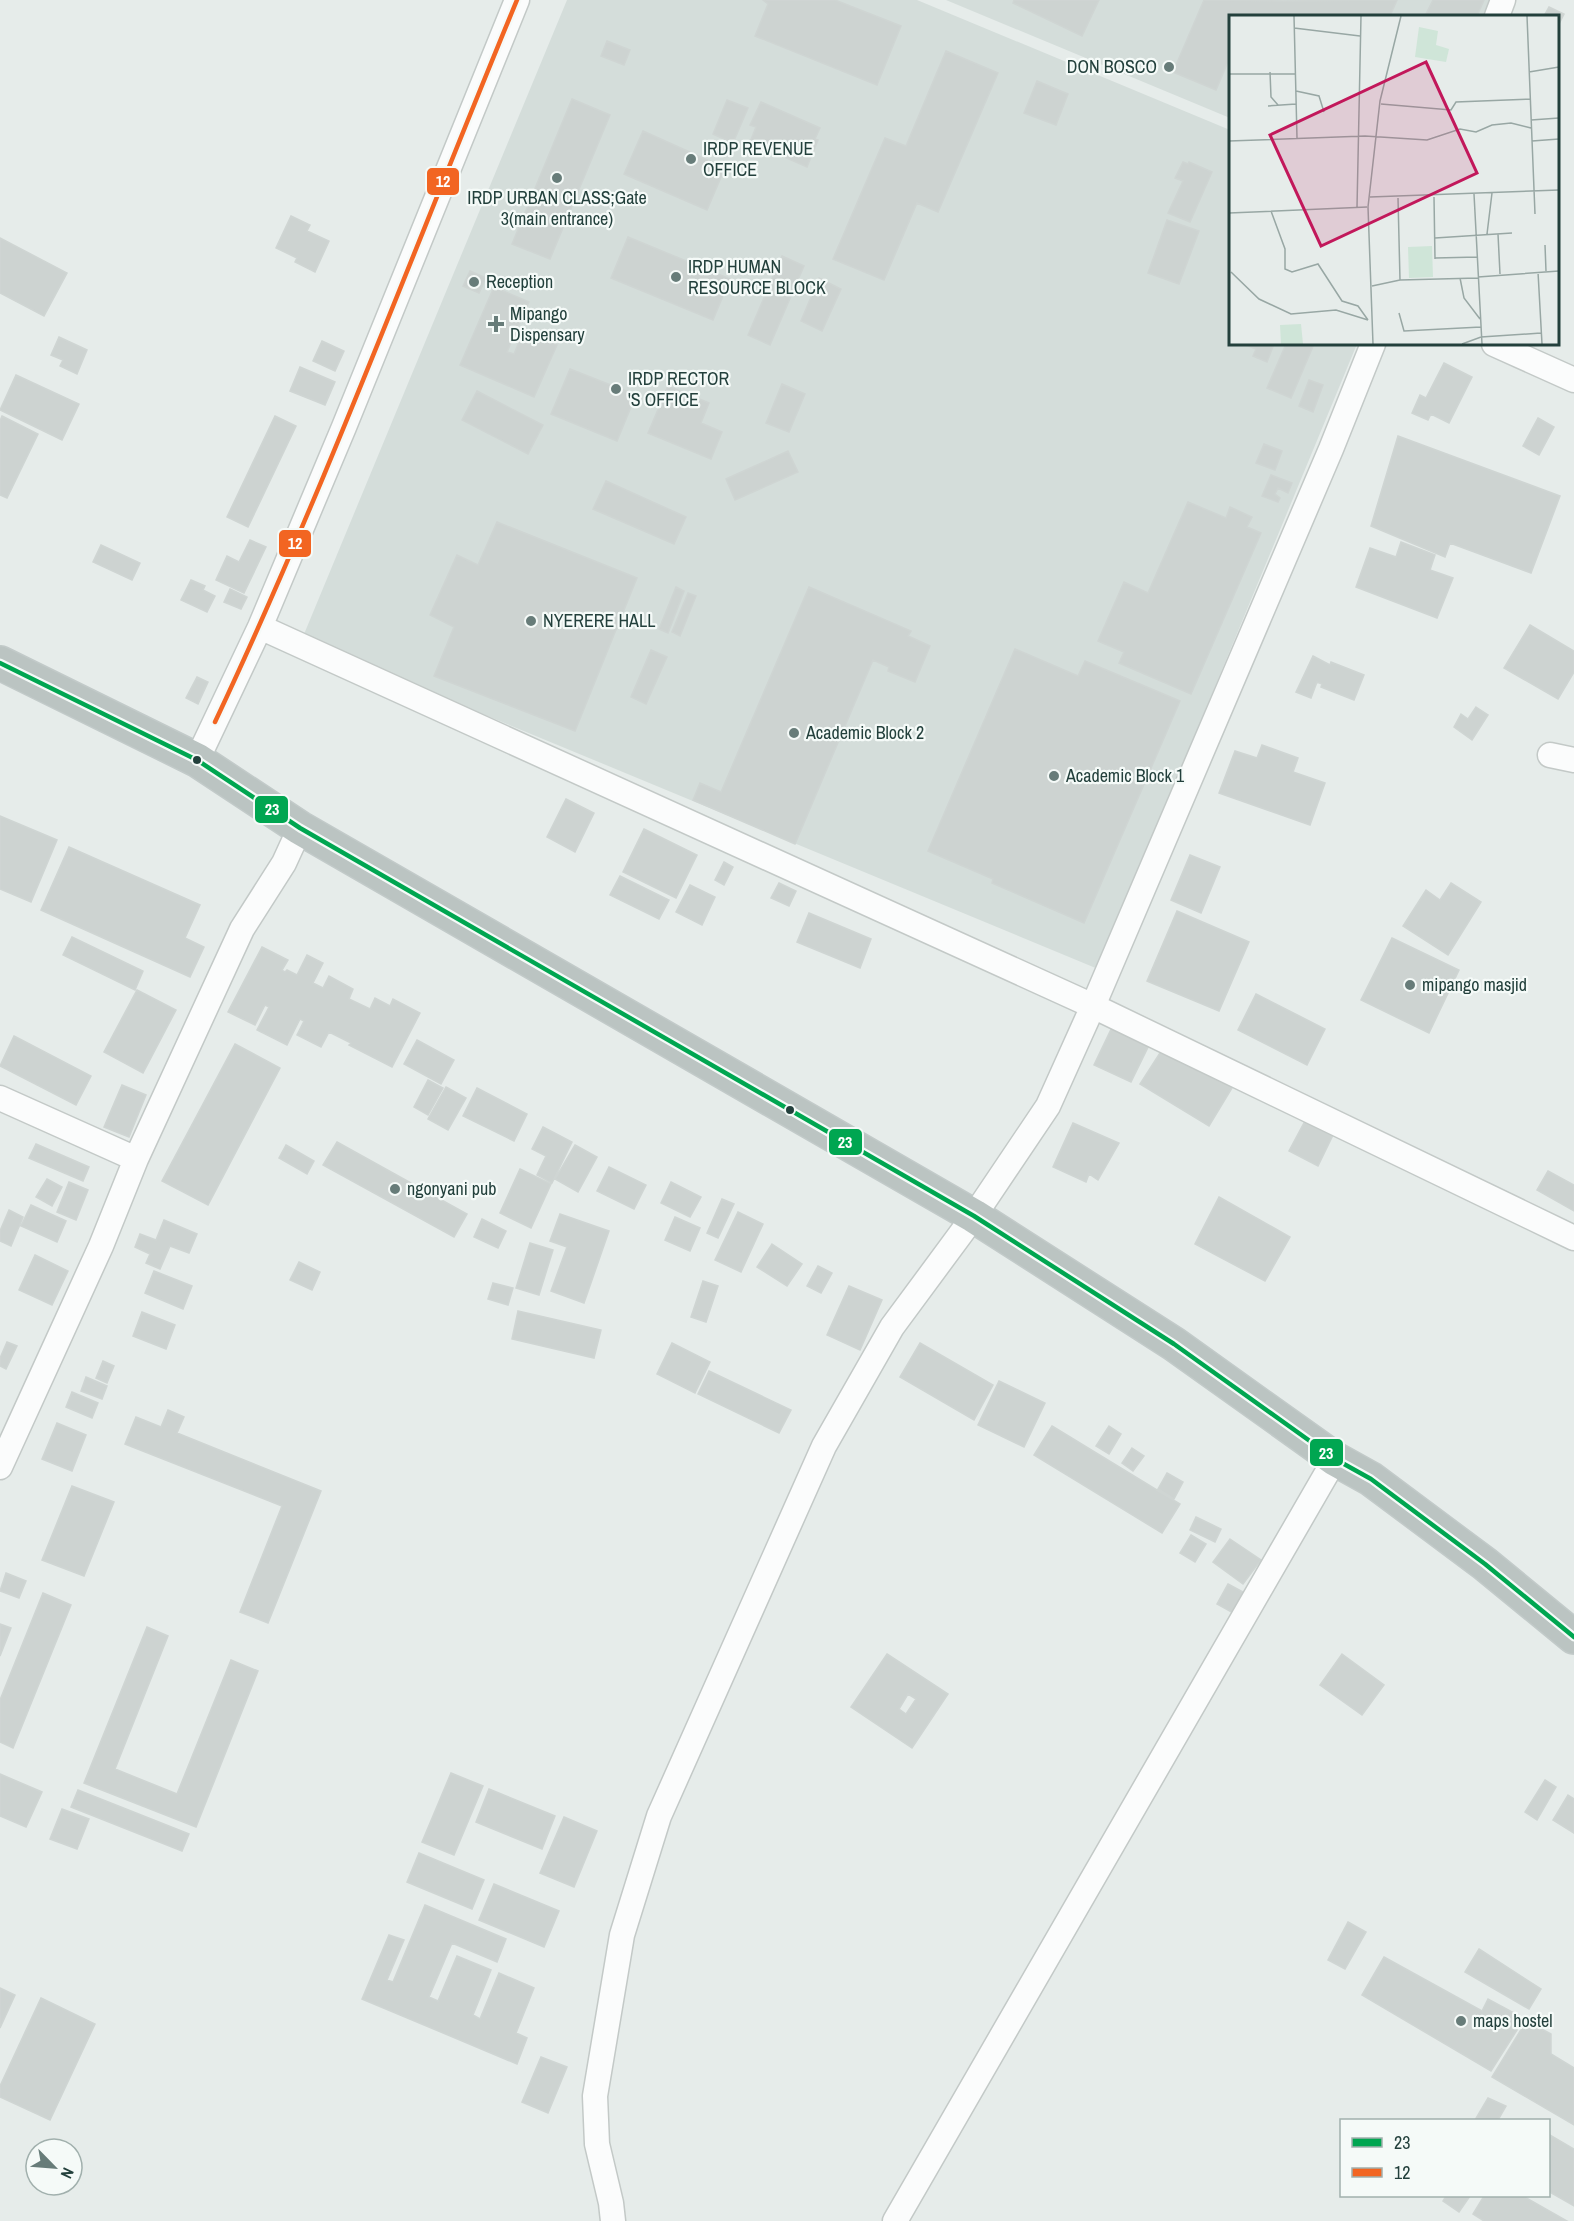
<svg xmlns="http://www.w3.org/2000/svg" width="1574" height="2221" font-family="'Archivo Narrow',sans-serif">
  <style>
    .built { fill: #d4ddda }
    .building { fill: #cdd3d1; stroke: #cfd5d3; stroke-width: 1.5; fill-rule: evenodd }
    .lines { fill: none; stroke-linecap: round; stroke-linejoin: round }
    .street-casing { stroke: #c3c9c7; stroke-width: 27 }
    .highway-casing { stroke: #c2cac9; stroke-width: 36 }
    .street { stroke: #fbfcfc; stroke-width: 24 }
    .highway { stroke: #bbc4c2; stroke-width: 33 }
    .bus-1-casing { stroke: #f5faf8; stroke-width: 9 }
    .bus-2-casing { stroke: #f5faf8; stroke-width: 9 }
    .bus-1 { stroke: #00a651; stroke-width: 4.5 }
    .bus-2 { stroke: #f26522; stroke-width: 4.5 }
    .poi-dot { fill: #677c79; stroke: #f5faf8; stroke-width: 2 }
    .bus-dot { fill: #23403c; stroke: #f5faf8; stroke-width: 2 }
    .labels { text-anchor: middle; stroke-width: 4.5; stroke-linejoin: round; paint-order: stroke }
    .poi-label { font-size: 18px; fill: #23403c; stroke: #f5faf8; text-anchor: start }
    .inset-road { fill: none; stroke: #98a7a4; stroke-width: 1.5 }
    .view { fill: #c2185b; fill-opacity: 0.15; stroke: #c2185b; stroke-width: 3 }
    .inset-edge { fill: none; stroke: #23403c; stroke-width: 3 }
    .line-badge { stroke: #f5faf8; stroke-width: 2 }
    .badge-label { font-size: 16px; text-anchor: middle; font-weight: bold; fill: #fff }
  </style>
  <rect width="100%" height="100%" fill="#e6ecea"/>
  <!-- built -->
  <path class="built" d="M 567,0 L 917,0 L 1230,130 L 1230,344 L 1357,344 L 1098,969 L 302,639 Z
    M 946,0 L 1490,0 L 1483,16 L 1230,16 L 1230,118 Z"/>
  <!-- building -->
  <path class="building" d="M 763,0 L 835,0 L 901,26 L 877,85 L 755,36 L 768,4 Z
    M 1014,0 L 1099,0 L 1082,36 L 1013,3 Z
    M 1204,0 L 1283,1 L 1397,0 L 1390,16 L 1230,16 L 1230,57 L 1216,90 L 1173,72 Z
    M 1433,0 L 1484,0 L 1477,16 L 1425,16 Z
    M 1549,7 L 1564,14 L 1558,26 L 1558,16 L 1544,16 Z
    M 607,41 L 630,50 L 624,65 L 601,56 Z
    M 946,51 L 998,73 L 938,212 L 917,203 L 884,280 L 833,259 L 885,138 L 906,146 Z
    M 1037,81 L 1068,94 L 1056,125 L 1024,113 Z
    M 572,99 L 610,115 L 550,259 L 512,244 Z
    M 727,100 L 748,108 L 733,143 L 713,134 Z
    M 761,102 L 820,128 L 815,139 L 818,140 L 807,167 L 750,142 L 756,127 L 750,125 Z
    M 643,131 L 725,168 L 707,210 L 624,174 Z
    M 1183,162 L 1188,164 L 1189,162 L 1212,172 L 1190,222 L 1168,213 L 1183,181 L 1175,178 Z
    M 291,216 L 310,225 L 307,231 L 329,241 L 315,272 L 295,262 L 297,258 L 276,248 Z
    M 1167,220 L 1199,231 L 1179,284 L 1148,273 Z
    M 628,237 L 730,279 L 713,320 L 611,278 Z
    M 0,238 L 67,273 L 44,316 L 0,293 Z
    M 782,256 L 804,266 L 770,345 L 748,335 Z
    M 470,271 L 486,278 L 479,293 L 463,286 Z
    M 819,278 L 841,289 L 822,331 L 801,321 Z
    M 494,287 L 529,302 L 507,352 L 514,354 L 524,330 L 557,345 L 534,397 L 460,365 Z
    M 59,337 L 87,350 L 77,374 L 60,366 L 63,360 L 51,355 Z
    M 322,341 L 344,351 L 335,371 L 313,361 Z
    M 1247,344 L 1274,344 L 1267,362 L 1253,356 L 1256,349 L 1246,345 Z
    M 1286,344 L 1314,344 L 1291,398 L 1267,388 Z
    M 1444,363 L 1472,377 L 1449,423 L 1431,414 L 1428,420 L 1412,413 L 1420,395 L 1426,398 Z
    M 300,367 L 335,382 L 325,405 L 290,391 Z
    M 570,369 L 636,395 L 617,441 L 551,414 Z
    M 16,375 L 79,404 L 62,440 L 0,410 Z
    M 1309,380 L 1323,385 L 1313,412 L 1299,406 Z
    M 782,384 L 805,394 L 789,432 L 766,423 Z
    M 668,386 L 709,403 L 701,423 L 722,432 L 711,459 L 648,433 Z
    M 477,391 L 543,425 L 528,454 L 462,420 Z
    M 2,416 L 38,434 L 7,498 L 0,495 L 0,421 Z
    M 275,416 L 296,426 L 248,527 L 227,517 Z
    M 1538,418 L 1554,427 L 1539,455 L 1523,446 Z
    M 1398,436 L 1560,496 L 1531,573 L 1450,543 L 1445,557 L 1371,526 Z
    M 1264,444 L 1282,451 L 1275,470 L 1256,463 Z
    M 788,451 L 798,472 L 735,500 L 726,479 Z
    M 1271,475 L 1292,483 L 1288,493 L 1278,488 L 1275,494 L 1280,498 L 1278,502 L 1262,496 Z
    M 606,481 L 686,517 L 674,544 L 593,509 Z
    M 1188,502 L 1226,518 L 1230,507 L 1252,517 L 1247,527 L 1261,533 L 1191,694 L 1119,663 L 1124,652 L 1098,641 L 1124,582 L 1148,593 Z
    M 497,522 L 637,578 L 575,731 L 434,676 L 454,627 L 430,615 L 457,555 L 478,565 Z
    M 250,540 L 266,547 L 244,593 L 216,580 L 227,556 L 239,562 Z
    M 1401,542 L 1435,555 L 1430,570 L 1453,578 L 1437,618 L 1356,587 L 1370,548 L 1396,557 Z
    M 101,545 L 140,563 L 132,580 L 93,562 Z
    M 191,580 L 205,586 L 203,590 L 215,596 L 207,612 L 181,600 Z
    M 676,587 L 684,591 L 668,633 L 659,629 Z
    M 809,587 L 911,631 L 908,636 L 930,646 L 915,682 L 888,671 L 889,667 L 873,660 L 795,844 L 693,800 L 700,783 L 721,792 Z
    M 230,589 L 247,597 L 241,609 L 224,602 Z
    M 688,593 L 696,596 L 680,636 L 672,632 Z
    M 1530,625 L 1574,651 L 1574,672 L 1558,699 L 1504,668 Z
    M 1015,649 L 1078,676 L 1085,661 L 1180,701 L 1084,923 L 992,883 L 993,879 L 928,851 Z
    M 651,650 L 667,657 L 646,704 L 631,697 Z
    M 1313,656 L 1330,665 L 1331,662 L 1364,675 L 1354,700 L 1321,687 L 1322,684 L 1317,682 L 1311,698 L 1296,692 Z
    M 197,677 L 208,682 L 198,704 L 186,698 Z
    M 1476,707 L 1488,715 L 1472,740 L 1454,727 L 1461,714 L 1468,719 Z
    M 1262,745 L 1298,758 L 1293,772 L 1325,783 L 1310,825 L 1219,793 L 1235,751 L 1257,758 Z
    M 566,799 L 594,813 L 575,852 L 547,837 Z
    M 0,816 L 57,840 L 31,902 L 0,889 Z
    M 644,829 L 697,855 L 676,898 L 623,872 Z
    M 69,847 L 200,905 L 185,938 L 204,947 L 190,977 L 41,910 Z
    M 1190,855 L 1220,867 L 1201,913 L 1171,900 Z
    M 724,862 L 733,867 L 724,885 L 715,880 Z
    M 620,876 L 669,900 L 659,919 L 610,895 Z
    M 779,883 L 796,891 L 789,906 L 771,898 Z
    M 1451,883 L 1481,902 L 1448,955 L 1403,926 L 1426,890 L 1440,900 Z
    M 690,885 L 715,897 L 702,925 L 676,912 Z
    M 1177,911 L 1249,942 L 1219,1011 L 1147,981 Z
    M 809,913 L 871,939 L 860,968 L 797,942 Z
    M 72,937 L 143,971 L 135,990 L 63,955 Z
    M 1392,938 L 1459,970 L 1429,1033 L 1361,1000 Z
    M 262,947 L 288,960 L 282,970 L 285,972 L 287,970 L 297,975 L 307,955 L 323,963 L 313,983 L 323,988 L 329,976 L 353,989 L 349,999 L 370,1009 L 375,998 L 390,1006 L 393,999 L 420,1013 L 392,1067 L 349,1045 L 351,1043 L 329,1032 L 321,1047 L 297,1035 L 304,1021 L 300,1019 L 287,1045 L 257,1030 L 269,1007 L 265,1005 L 255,1025 L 228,1012 Z
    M 137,990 L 176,1010 L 143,1073 L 104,1052 Z
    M 1256,994 L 1325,1029 L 1307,1065 L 1238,1030 Z
    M 1115,1021 L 1152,1039 L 1131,1082 L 1094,1065 Z
    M 14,1036 L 91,1076 L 76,1105 L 0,1066 Z
    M 417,1040 L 454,1060 L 441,1084 L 404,1064 Z
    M 1167,1042 L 1235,1083 L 1209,1126 L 1140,1084 Z
    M 235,1044 L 280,1068 L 208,1205 L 162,1181 Z
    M 428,1080 L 443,1088 L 428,1115 L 414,1107 Z
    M 122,1085 L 146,1095 L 129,1137 L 104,1127 Z
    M 446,1087 L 466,1098 L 448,1130 L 428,1119 Z
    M 477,1088 L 527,1114 L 514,1141 L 463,1116 Z
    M 1305,1121 L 1333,1135 L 1318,1166 L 1289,1151 Z
    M 1073,1123 L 1119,1143 L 1098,1180 L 1089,1174 L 1086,1182 L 1053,1167 Z
    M 543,1127 L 572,1142 L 552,1183 L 537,1175 L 546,1156 L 532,1149 Z
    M 337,1142 L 467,1214 L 454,1237 L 323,1165 Z
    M 36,1144 L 89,1167 L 83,1181 L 29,1158 Z
    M 286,1145 L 314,1161 L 307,1174 L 279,1158 Z
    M 575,1145 L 597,1157 L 578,1192 L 555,1179 Z
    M 609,1167 L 646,1185 L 634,1209 L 597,1191 Z
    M 520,1169 L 551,1184 L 531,1228 L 500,1213 Z
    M 1548,1171 L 1574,1185 L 1574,1211 L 1537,1190 Z
    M 47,1179 L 62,1187 L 52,1206 L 36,1197 Z
    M 69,1182 L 88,1190 L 76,1220 L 57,1212 Z
    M 671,1182 L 701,1197 L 690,1217 L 661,1203 Z
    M 1219,1197 L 1290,1237 L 1265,1281 L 1195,1244 Z
    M 722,1199 L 734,1204 L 718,1238 L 707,1233 Z
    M 31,1205 L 66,1221 L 57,1242 L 21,1226 Z
    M 9,1210 L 23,1217 L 11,1246 L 0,1241 L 0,1231 Z
    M 738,1212 L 763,1224 L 741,1272 L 715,1260 Z
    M 560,1214 L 609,1231 L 584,1303 L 551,1291 L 567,1247 L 550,1241 Z
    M 675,1217 L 700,1228 L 690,1251 L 665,1240 Z
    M 482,1219 L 506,1231 L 498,1248 L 474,1237 Z
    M 164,1220 L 197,1234 L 189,1253 L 170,1246 L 160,1269 L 146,1263 L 150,1254 L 135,1247 L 140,1234 L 156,1240 Z
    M 530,1243 L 553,1250 L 539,1295 L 516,1288 Z
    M 772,1244 L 802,1264 L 787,1286 L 757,1267 Z
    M 35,1255 L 68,1271 L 52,1305 L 19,1290 Z
    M 299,1262 L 320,1272 L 312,1290 L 290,1280 Z
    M 818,1266 L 832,1273 L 821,1293 L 807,1286 Z
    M 154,1271 L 192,1286 L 183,1309 L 145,1293 Z
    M 703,1281 L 718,1286 L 706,1322 L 691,1317 Z
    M 493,1283 L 513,1288 L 508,1305 L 488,1299 Z
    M 849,1286 L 882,1300 L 860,1350 L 827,1335 Z
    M 518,1311 L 601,1330 L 594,1358 L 512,1339 Z
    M 142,1312 L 175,1325 L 166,1349 L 133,1336 Z
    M 7,1342 L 17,1346 L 6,1369 L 0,1366 L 0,1358 Z
    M 672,1343 L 710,1362 L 695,1393 L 657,1374 Z
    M 920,1343 L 993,1385 L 974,1420 L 900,1377 Z
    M 103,1361 L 114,1366 L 107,1383 L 96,1378 Z
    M 709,1371 L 791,1410 L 779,1433 L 698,1394 Z
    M 86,1377 L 107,1386 L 102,1399 L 81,1391 Z
    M 999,1381 L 1045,1403 L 1024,1447 L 978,1425 Z
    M 72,1392 L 98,1403 L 92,1418 L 66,1407 Z
    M 168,1410 L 184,1417 L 177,1433 L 321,1491 L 268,1623 L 240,1612 L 282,1506 L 125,1444 L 136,1417 L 161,1427 Z
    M 57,1423 L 86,1435 L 72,1471 L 42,1459 Z
    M 1052,1426 L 1180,1504 L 1162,1533 L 1034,1455 Z
    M 1109,1426 L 1121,1434 L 1109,1454 L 1096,1446 Z
    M 1132,1448 L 1144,1456 L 1133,1471 L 1122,1463 Z
    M 1167,1473 L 1183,1482 L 1174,1499 L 1158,1489 Z
    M 72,1486 L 114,1502 L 84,1576 L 42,1560 Z
    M 1196,1517 L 1221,1529 L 1215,1542 L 1190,1530 Z
    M 1191,1535 L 1206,1544 L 1195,1562 L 1180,1553 Z
    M 1230,1539 L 1261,1560 L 1243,1584 L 1213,1562 Z
    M 6,1573 L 26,1581 L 19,1598 L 0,1591 Z
    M 1228,1584 L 1245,1593 L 1235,1614 L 1217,1604 Z
    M 43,1593 L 71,1605 L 13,1748 L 0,1742 L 0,1700 Z
    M 0,1624 L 11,1628 L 0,1656 Z
    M 147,1627 L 168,1636 L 115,1769 L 177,1794 L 231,1660 L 258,1671 L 196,1827 L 84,1783 Z
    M 887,1654 L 948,1694 L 912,1748 L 851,1707 ZM 908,1694 L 916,1699 L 906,1714 L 899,1709 Z
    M 1342,1654 L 1384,1685 L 1362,1715 L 1320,1685 Z
    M 451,1773 L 483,1786 L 454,1855 L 422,1842 Z
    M 0,1774 L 42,1792 L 26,1827 L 0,1816 Z
    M 1545,1780 L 1556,1787 L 1537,1820 L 1525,1812 Z
    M 489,1789 L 555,1816 L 542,1849 L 476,1822 Z
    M 78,1790 L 189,1834 L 182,1851 L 71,1807 Z
    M 1568,1795 L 1574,1799 L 1574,1833 L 1553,1820 Z
    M 62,1809 L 89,1819 L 77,1849 L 50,1839 Z
    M 564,1817 L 597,1831 L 574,1887 L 540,1873 Z
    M 419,1853 L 484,1880 L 472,1909 L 407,1882 Z
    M 494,1884 L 559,1911 L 544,1947 L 479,1920 Z
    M 425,1905 L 506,1939 L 497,1962 L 452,1943 L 429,1997 L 438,2001 L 457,1956 L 491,1970 L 473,2015 L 480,2019 L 499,1973 L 534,1988 L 516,2033 L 527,2038 L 517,2064 L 362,1999 L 389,1935 L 404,1940 L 387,1980 L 393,1982 Z
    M 1348,1922 L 1366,1932 L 1345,1969 L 1328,1960 Z
    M 1479,1949 L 1541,1989 L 1529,2009 L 1465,1972 Z
    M 1384,1957 L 1482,2011 L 1488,1999 L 1514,2013 L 1517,2030 L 1491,2071 L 1362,1995 Z
    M 0,1988 L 15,1995 L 0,2028 Z
    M 41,1998 L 95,2024 L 50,2120 L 0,2097 L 0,2086 Z
    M 1536,2026 L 1551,2034 L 1551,2054 L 1574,2068 L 1574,2125 L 1492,2077 L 1522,2028 Z
    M 541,2057 L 567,2067 L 548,2113 L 522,2102 Z
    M 1488,2098 L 1506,2106 L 1498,2120 L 1475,2120 Z
    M 1548,2134 L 1574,2149 L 1574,2206 L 1548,2191 Z
    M 1446,2196 L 1470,2196 L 1459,2212 L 1443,2201 Z
    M 1484,2196 L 1523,2196 L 1567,2221 L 1484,2221 L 1473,2214 Z"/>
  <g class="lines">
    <defs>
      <path id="street" d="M 1497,16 L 1503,0
        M 1494,344 L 1574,380
        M 260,627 L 1093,1006 L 1574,1238
        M 1550,755 L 1574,760
        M 197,760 L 260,627 L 344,427 L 517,0
        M 0,1098 L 136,1159
        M 0,1467 L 101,1246 L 136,1159 L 242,929 L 284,863 L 300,828
        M 613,2221 L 611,2203 L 597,2144 L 595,2096 L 622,1935 L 659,1816 L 824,1446 L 892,1327 L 974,1216 L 1048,1106 L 1093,1006 L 1331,449 L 1373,344
        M 895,2221 L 1335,1459"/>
      <path id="highway" d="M 0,663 L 197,760 L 300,828 L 974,1216 L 1174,1344 L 1335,1459 L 1371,1479 L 1485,1564 L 1574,1637"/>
    </defs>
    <!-- street casing -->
    <use href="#street" class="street-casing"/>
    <!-- highway casing -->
    <use href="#highway" class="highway-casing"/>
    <!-- street -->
    <use href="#street" class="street"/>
    <!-- highway -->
    <use href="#highway" class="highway"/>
    <defs>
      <path id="bus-1" d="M 0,663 L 197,760 L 300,828 L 974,1216 L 1174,1344 L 1335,1459 L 1371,1479 L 1485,1564 L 1574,1637"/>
      <path id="bus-2" d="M 215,722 C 326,486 417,241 517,0"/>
    </defs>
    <!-- bus-1 casing -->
    <use href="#bus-1" class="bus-1-casing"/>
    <!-- bus-2 casing -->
    <use href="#bus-2" class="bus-2-casing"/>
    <!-- bus-1 -->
    <use href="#bus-1" class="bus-1"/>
    <!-- bus-2 -->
    <use href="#bus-2" class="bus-2"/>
  </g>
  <!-- markers -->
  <g class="poi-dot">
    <circle cx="1169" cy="67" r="6"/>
    <circle cx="691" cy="159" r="6"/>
    <circle cx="557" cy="178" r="6"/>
    <circle cx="676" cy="277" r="6"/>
    <circle cx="474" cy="282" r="6"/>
    <path d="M493 315h6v6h6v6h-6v6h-6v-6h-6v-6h6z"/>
    <circle cx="616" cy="389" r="6"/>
    <circle cx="531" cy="621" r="6"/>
    <circle cx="794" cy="733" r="6"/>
    <circle cx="1054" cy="776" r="6"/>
    <circle cx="1410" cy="985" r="6"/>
    <circle cx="395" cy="1189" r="6"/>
    <circle cx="1461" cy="2021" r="6"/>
  </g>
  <g class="bus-dot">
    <circle cx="197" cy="760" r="5"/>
    <circle cx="790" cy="1110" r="5"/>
  </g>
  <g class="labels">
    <!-- poi labels -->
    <g class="poi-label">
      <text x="1157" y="73" text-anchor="end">DON BOSCO</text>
      <text x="703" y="155">IRDP REVENUE<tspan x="703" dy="21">OFFICE</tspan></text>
      <text x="557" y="204" text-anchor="middle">IRDP URBAN CLASS;Gate<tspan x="557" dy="21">3(main entrance)</tspan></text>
      <text x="688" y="273">IRDP HUMAN<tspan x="688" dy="21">RESOURCE BLOCK</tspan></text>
      <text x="486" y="288">Reception</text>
      <text x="510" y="320">Mipango<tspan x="510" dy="21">Dispensary</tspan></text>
      <text x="628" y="385">IRDP RECTOR<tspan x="628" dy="21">'S OFFICE</tspan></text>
      <text x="543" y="627">NYERERE HALL</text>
      <text x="806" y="739">Academic Block 2</text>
      <text x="1066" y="782">Academic Block 1</text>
      <text x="1422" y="991">mipango masjid</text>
      <text x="407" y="1195">ngonyani pub</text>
      <text x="1473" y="2027">maps hostel</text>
    </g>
  </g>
  <!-- overview -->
  <g transform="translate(1229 15)">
    <rect width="330" height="330" fill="#e6ecea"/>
    <path d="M 190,12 L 209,16 L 207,30 L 220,34 L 217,47 L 186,42 ZM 203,231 L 204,262 L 180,263 L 179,232 ZM 72,309 L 74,329 L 52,329 L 51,310 Z" fill="#cfe5d8"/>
    <path class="inset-road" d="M 65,1 L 68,123M 298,1 L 306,199M 65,13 L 131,21M 41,57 L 42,82 L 49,90M 300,57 L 330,52M 0,59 L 67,59M 67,76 L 90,81 L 95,97M 152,89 L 222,95 L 227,87 L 301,84M 39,91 L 67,89M 302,105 L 330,103M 0,126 L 136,121 L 198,125 L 231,114 L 247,117 L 263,110 L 282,108 L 302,113M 303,126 L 330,124M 245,179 L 253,329M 141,182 L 330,175M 205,182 L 206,244M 169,183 L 171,265M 128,192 L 132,1M 42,196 L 56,234 L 56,254 L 63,257 L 89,249 L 113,286 L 129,291 L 139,305M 0,198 L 138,192M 258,219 L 263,178M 269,219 L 271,259M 206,223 L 283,218M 316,230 L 317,256M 206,243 L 249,242M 2,257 L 30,284 L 62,299 L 107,295 L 139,305M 309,257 L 313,329M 249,262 L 330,256M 231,263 L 235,283 L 251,304M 143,271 L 171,265 L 249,263M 170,298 L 175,316 L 252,312M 144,329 L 139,192 L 151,86 L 172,1M 233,329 L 252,322 L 312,318"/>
    <path class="view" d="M 197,47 L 248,158 L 92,231 L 41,120 Z"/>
    <rect width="330" height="330" class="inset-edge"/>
  </g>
  <g class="line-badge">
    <rect x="426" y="167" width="34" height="29" rx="6" fill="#f26522"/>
    <rect x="278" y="529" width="34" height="29" rx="6" fill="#f26522"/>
    <rect x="254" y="795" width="35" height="29" rx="6" fill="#00a651"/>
    <rect x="828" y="1128" width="35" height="28" rx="6" fill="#00a651"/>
    <rect x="1309" y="1438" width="35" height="29" rx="6" fill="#00a651"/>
  </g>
  <g class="badge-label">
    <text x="443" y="187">12</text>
    <text x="295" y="549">12</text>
    <text x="272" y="815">23</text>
    <text x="845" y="1148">23</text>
    <text x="1326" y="1459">23</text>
  </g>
  <!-- legend -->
  <rect x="1340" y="2119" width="210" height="78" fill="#f5faf8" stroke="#a1b0ad" stroke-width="1.5"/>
  <rect x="1352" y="2138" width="30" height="9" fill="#00a651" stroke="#a1b0ad" stroke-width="1.5"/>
  <text x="1394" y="2149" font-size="18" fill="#23403c">23</text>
  <rect x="1352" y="2168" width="30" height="9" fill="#f26522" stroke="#a1b0ad" stroke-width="1.5"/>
  <text x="1394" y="2179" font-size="18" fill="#23403c">12</text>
  <!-- north arrow -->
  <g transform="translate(54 2167) rotate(115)"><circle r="28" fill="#f5faf8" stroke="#a1b0ad" stroke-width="1.5"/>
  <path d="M0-4.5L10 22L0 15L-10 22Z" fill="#677c79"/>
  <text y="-9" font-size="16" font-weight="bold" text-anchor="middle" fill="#23403c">N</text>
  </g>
</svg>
